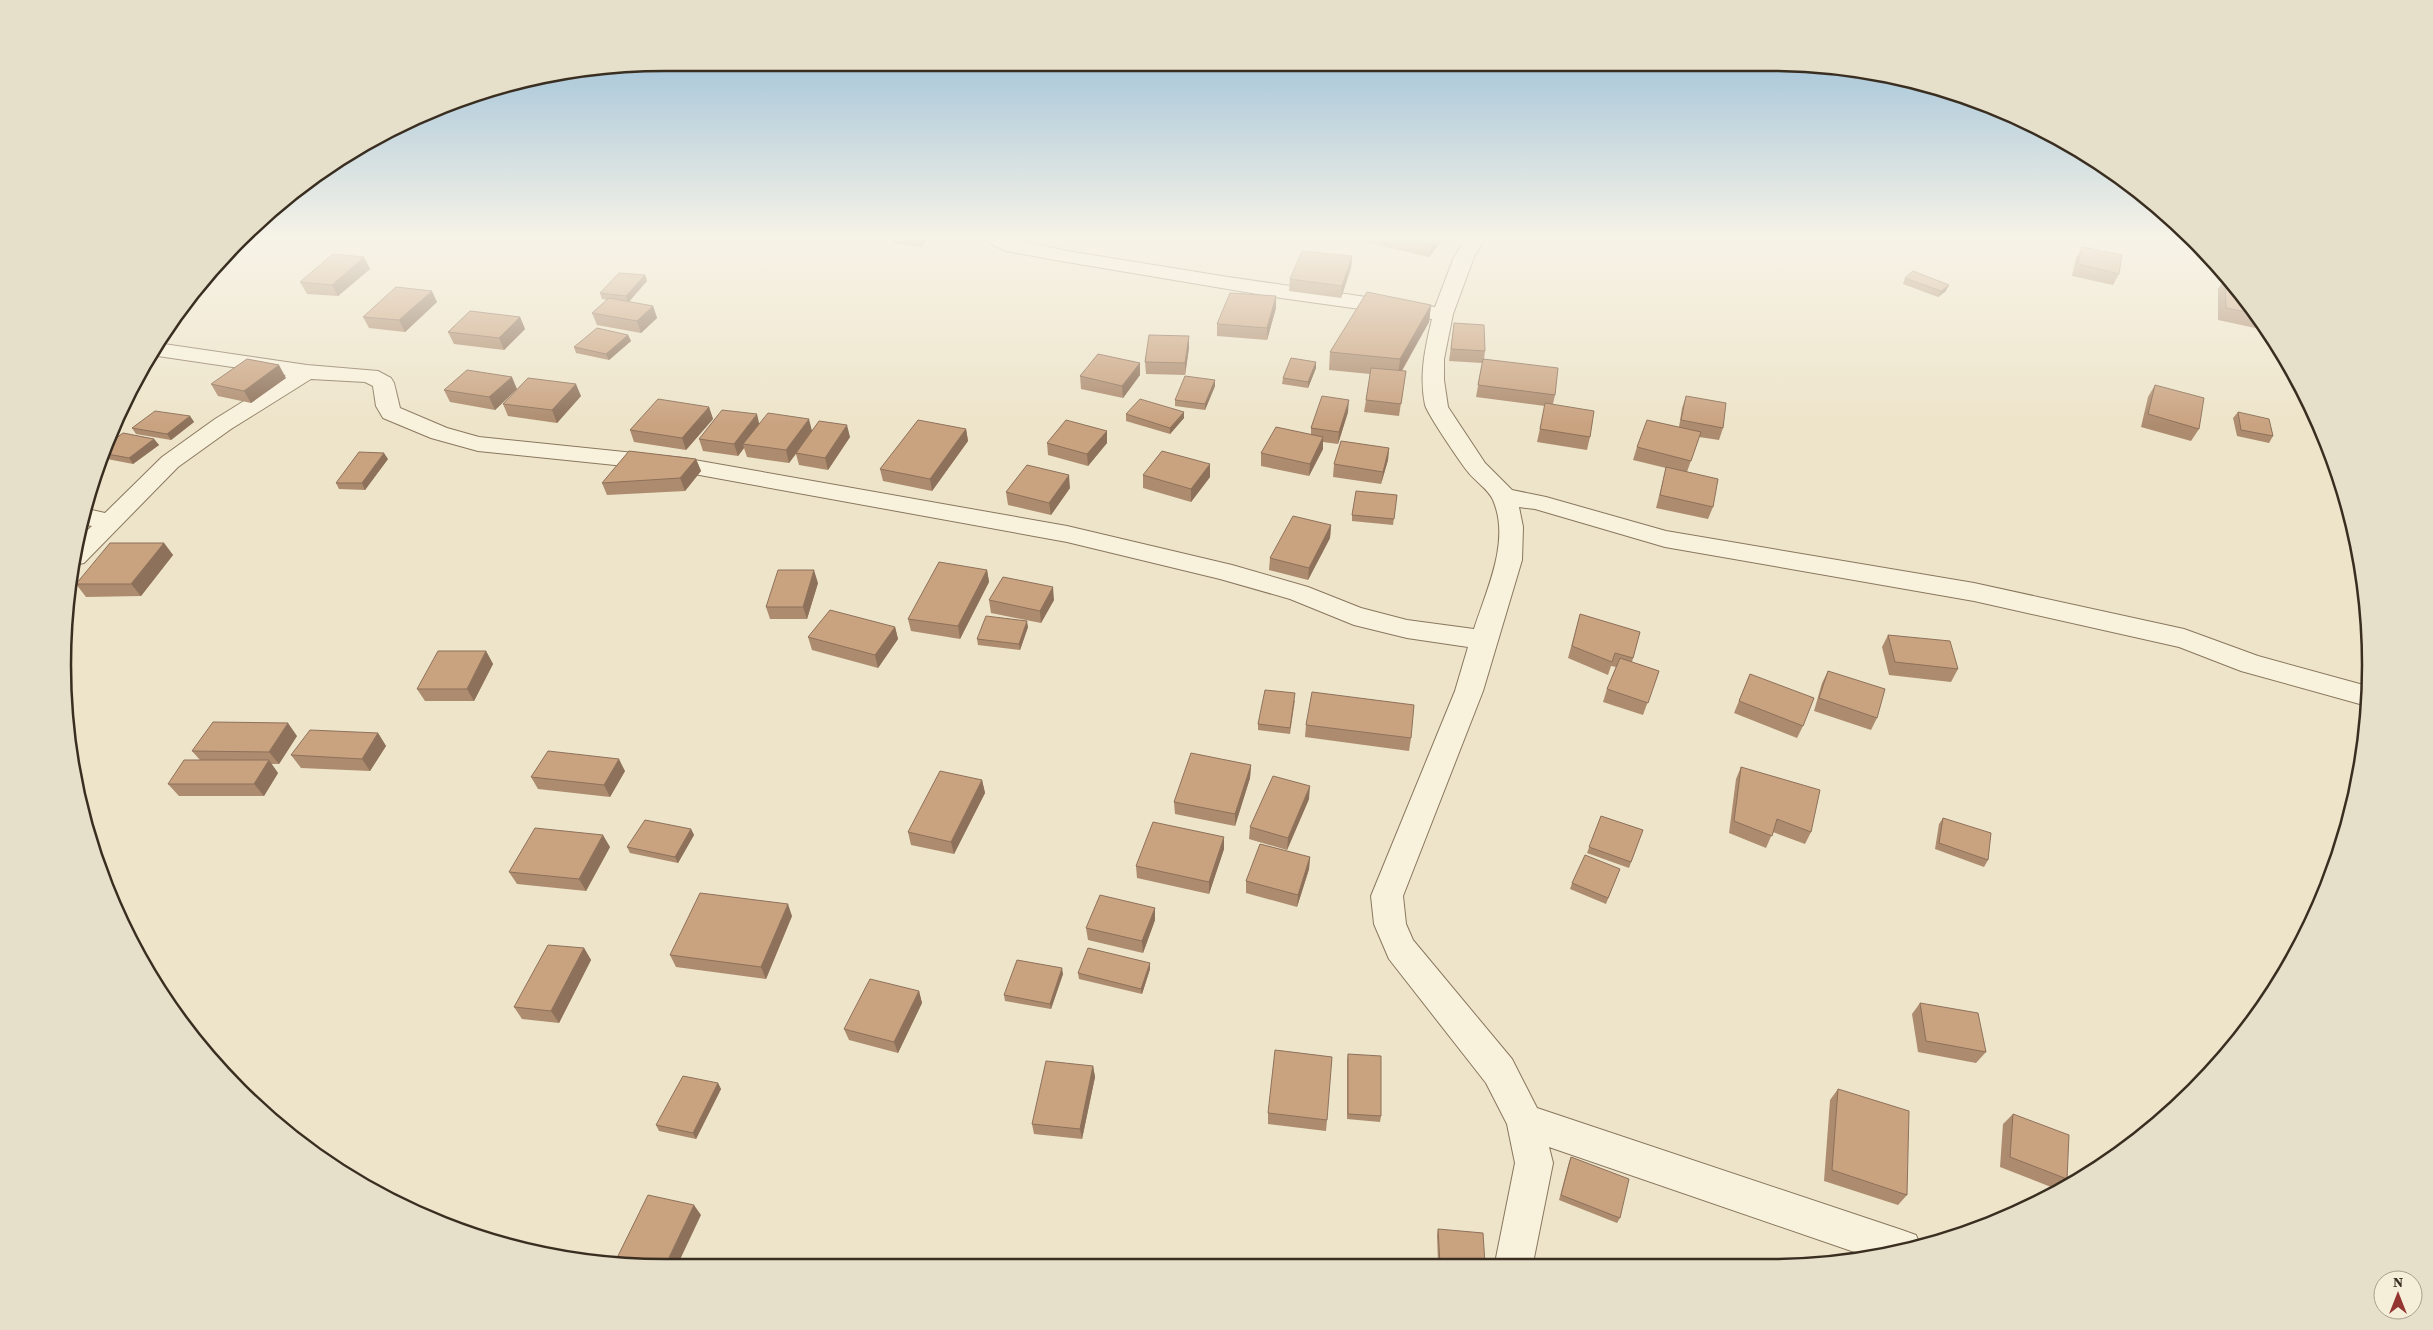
<svg xmlns="http://www.w3.org/2000/svg" width="2433" height="1330" font-family="'Source Serif 4',serif">
  <style>
    .lines { fill: none; stroke-linecap: round; stroke-linejoin: round }
    .minor-casing { stroke: #89775e; stroke-width: 2 }
    .minor { fill: #f8f1dc; fill-rule: evenodd }
    .wall { fill: #ad8b6e }
    .shaded-wall { fill: #8d715a }
    .building { fill: #c9a280; stroke: #8d715a }
    .rim { fill: none; stroke: #3a2e21; stroke-width: 2.5 }
  </style>
  <rect width="100%" height="100%" fill="#ede4c9"/>
  <g class="lines">
    <defs>
      <path id="minor" d="M 987,239 L 1012,239 L 1067,251 L 1228,277 L 1435,307 L 1454,257 L 1466,239 L 1485,239 L 1474,257 L 1453,314 L 1444,359 L 1444,380 L 1448,407 L 1485,463 L 1512,490 L 1546,497 L 1666,531 L 1974,583 L 2184,629 L 2258,656 L 2367,686 L 2367,706 L 2241,671 L 2179,647 L 1974,601 L 1665,547 L 1535,509 L 1519,507 L 1523,527 L 1522,560 L 1483,691 L 1403,896 L 1406,924 L 1413,940 L 1512,1059 L 1537,1108 L 1902,1230 L 1916,1235 L 1920,1245 L 1869,1257 L 1549,1147 L 1553,1163 L 1533,1263 L 1495,1263 L 1515,1163 L 1507,1124 L 1486,1083 L 1389,959 L 1374,924 L 1371,896 L 1455,691 L 1468,647 L 1407,638 L 1354,625 L 1290,599 L 1220,579 L 1067,542 L 683,472 L 478,451 L 431,438 L 383,418 L 376,406 L 373,386 L 365,382 L 311,379 L 231,429 L 178,467 L 84,563 L 74,565 L 78,539 L 92,526 L 81,524 L 83,508 L 105,513 L 162,457 L 215,419 L 286,375 L 151,355 L 157,343 L 307,365 L 378,371 L 391,378 L 394,383 L 400,408 L 447,428 L 479,437 L 683,458 L 1067,526 L 1232,565 L 1308,587 L 1361,608 L 1407,620 L 1474,629 C 1486,591 1511,541 1493,500 C 1489,490 1475,481 1468,472 C 1460,462 1428,415 1425,405 C 1419,375 1425,348 1432,319 L 1281,298 L 1067,262 L 1006,251 L 989,243 Z"/>
    </defs>
    <!-- minor casing -->
    <use href="#minor" class="minor-casing"/>
    <!-- minor -->
    <use href="#minor" class="minor"/>
  </g>
  <!-- wall -->
  <path class="wall" d="M 891,239 L 928,239 L 921,247 L 891,243 Z
    M 1351,239 L 1443,239 L 1429,257 Z
    M 2082,247 L 2119,274 L 2113,285 L 2072,276 L 2076,258 Z
    M 1352,256 L 1351,268 L 1341,298 L 1289,291 L 1290,279 Z
    M 364,257 L 370,269 L 338,296 L 307,294 L 300,282 Z
    M 645,275 L 647,281 L 629,302 L 653,306 L 657,318 L 641,333 L 597,325 L 592,313 L 608,300 L 602,299 L 600,293 Z
    M 1905,278 L 1946,291 L 1938,297 L 1903,284 Z
    M 2225,278 L 2246,298 L 2262,324 L 2260,329 L 2218,320 L 2218,289 Z
    M 1276,296 L 1276,308 L 1267,340 L 1217,336 L 1217,324 Z
    M 437,302 L 405,332 L 369,328 L 363,317 Z
    M 1431,305 L 1429,322 L 1402,371 L 1406,371 L 1399,416 L 1364,412 L 1366,400 L 1370,374 L 1329,370 L 1330,352 Z
    M 520,317 L 525,329 L 504,350 L 454,344 L 448,332 Z
    M 1454,323 L 1485,351 L 1484,359 L 1555,395 L 1553,404 L 1590,437 L 1587,450 L 1537,442 L 1545,406 L 1476,397 L 1482,363 L 1449,361 Z
    M 628,335 L 631,341 L 609,360 L 576,353 L 574,347 Z
    M 1189,336 L 1189,348 L 1185,375 L 1146,374 L 1145,362 Z
    M 1316,362 L 1316,368 L 1308,388 L 1282,384 L 1283,378 Z
    M 1140,363 L 1140,375 L 1123,398 L 1081,389 L 1080,376 Z
    M 286,378 L 251,403 L 218,396 L 211,384 Z
    M 1215,380 L 1215,386 L 1205,410 L 1175,406 L 1175,400 Z
    M 2155,385 L 2199,429 L 2191,441 L 2141,427 L 2148,397 Z
    M 517,389 L 495,410 L 450,402 L 444,390 Z
    M 581,396 L 557,423 L 508,416 L 503,404 Z
    M 1686,396 L 1723,428 L 1719,440 L 1699,437 L 1687,472 L 1713,507 L 1708,519 L 1656,508 L 1666,468 L 1633,460 L 1637,447 L 1679,427 L 1682,408 Z
    M 709,407 L 713,419 L 686,450 L 634,442 L 630,430 Z
    M 1184,412 L 1184,418 L 1170,434 L 1126,421 L 1126,414 Z
    M 1348,412 L 1338,444 L 1323,442 L 1323,449 L 1309,476 L 1261,466 L 1261,453 L 1311,434 L 1311,428 Z
    M 2238,412 L 2273,436 L 2269,443 L 2237,436 L 2233,418 Z
    M 190,416 L 194,422 L 171,440 L 136,434 L 132,428 Z
    M 759,424 L 812,430 L 850,437 L 828,470 L 799,465 L 796,454 L 789,463 L 747,457 L 744,448 L 738,456 L 703,451 L 699,439 Z
    M 966,429 L 968,441 L 932,491 L 883,481 L 880,469 Z
    M 1107,431 L 1107,443 L 1088,466 L 1048,455 L 1047,443 Z
    M 154,439 L 159,445 L 133,464 L 102,458 L 101,457 L 104,447 Z
    M 1389,448 L 1388,460 L 1381,484 L 1333,477 L 1334,464 Z
    M 388,459 L 365,490 L 339,489 L 336,483 Z
    M 696,459 L 701,471 L 685,491 L 607,495 L 602,483 Z
    M 1143,475 L 1210,477 L 1191,502 L 1143,488 Z
    M 1070,488 L 1051,515 L 1008,505 L 1006,492 Z
    M 1397,495 L 1393,525 L 1352,521 L 1352,515 Z
    M 1331,525 L 1330,538 L 1308,580 L 1269,570 L 1270,558 Z
    M 164,543 L 173,555 L 141,596 L 86,597 L 76,584 Z
    M 987,570 L 989,582 L 960,639 L 911,631 L 908,619 Z
    M 818,583 L 807,619 L 770,619 L 766,607 Z
    M 989,600 L 1054,600 L 1041,623 L 991,613 Z
    M 1580,614 L 1640,632 L 1632,662 L 1659,671 L 1643,715 L 1603,702 L 1607,689 L 1616,667 L 1611,666 L 1608,675 L 1568,658 Z
    M 895,627 L 898,639 L 878,668 L 812,650 L 808,637 Z
    M 1028,627 L 1020,650 L 978,645 L 977,639 Z
    M 1888,635 L 1958,669 L 1951,682 L 1889,675 L 1882,647 Z
    M 486,651 L 493,664 L 474,701 L 425,701 L 417,689 Z
    M 1828,671 L 1877,718 L 1871,730 L 1814,711 L 1822,683 Z
    M 1750,674 L 1803,726 L 1797,738 L 1734,713 Z
    M 1295,700 L 1290,734 L 1258,730 L 1258,724 Z
    M 2366,709 L 2366,728 L 2361,715 Z
    M 1306,725 L 1411,738 L 1409,751 L 1305,737 Z
    M 378,733 L 386,746 L 370,771 L 301,768 L 291,755 Z
    M 297,736 L 279,764 L 271,764 L 278,773 L 264,796 L 179,796 L 168,784 L 200,760 L 192,751 Z
    M 1251,765 L 1250,778 L 1235,826 L 1175,814 L 1174,802 Z
    M 1741,767 L 1811,832 L 1805,844 L 1773,832 L 1766,848 L 1729,833 L 1736,779 Z
    M 625,771 L 610,797 L 538,789 L 531,777 Z
    M 982,780 L 985,793 L 954,854 L 911,845 L 908,832 Z
    M 1309,799 L 1287,850 L 1249,839 L 1250,827 Z
    M 1601,816 L 1643,830 L 1629,868 L 1587,853 Z
    M 1943,818 L 1988,860 L 1984,867 L 1935,849 L 1939,824 Z
    M 691,829 L 694,835 L 678,863 L 630,853 L 627,847 Z
    M 610,847 L 586,891 L 517,884 L 509,872 Z
    M 1224,849 L 1209,894 L 1137,878 L 1136,866 Z
    M 1310,857 L 1309,869 L 1297,907 L 1246,893 L 1246,881 Z
    M 1620,869 L 1606,904 L 1570,889 L 1572,883 Z
    M 1155,908 L 1155,920 L 1143,953 L 1088,940 L 1086,928 Z
    M 792,916 L 766,979 L 676,967 L 670,955 Z
    M 584,948 L 591,960 L 559,1023 L 522,1019 L 514,1007 Z
    M 1150,969 L 1142,994 L 1079,979 L 1078,973 Z
    M 1063,974 L 1051,1009 L 1005,1001 L 1004,995 Z
    M 919,991 L 922,1003 L 898,1053 L 849,1040 L 844,1029 Z
    M 1920,1003 L 1986,1052 L 1976,1063 L 1918,1052 L 1912,1014 Z
    M 1348,1054 L 1381,1116 L 1380,1122 L 1347,1119 L 1347,1060 Z
    M 1093,1066 L 1095,1077 L 1082,1139 L 1034,1134 L 1032,1124 Z
    M 718,1083 L 721,1089 L 696,1139 L 659,1131 L 656,1125 Z
    M 1838,1089 L 1907,1195 L 1898,1205 L 1824,1181 L 1830,1100 Z
    M 1268,1113 L 1327,1120 L 1326,1131 L 1268,1124 Z
    M 2013,1114 L 2067,1179 L 2057,1188 L 2056,1189 L 2000,1167 L 2003,1124 Z
    M 1571,1157 L 1620,1218 L 1617,1223 L 1559,1200 L 1569,1162 Z
    M 1438,1229 L 1485,1264 L 1438,1264 L 1437,1235 Z"/>
  <!-- shaded-wall -->
  <path class="shaded-wall" d="M 922,239 L 928,239 L 921,247 L 920,241 Z
    M 1432,239 L 1443,239 L 1429,257 Z
    M 1352,256 L 1351,268 L 1341,298 L 1342,286 Z
    M 364,257 L 370,269 L 338,296 L 332,285 Z
    M 645,275 L 647,281 L 628,302 L 626,296 Z
    M 1949,285 L 1946,291 L 1938,297 L 1941,291 Z
    M 432,291 L 437,302 L 405,332 L 399,320 Z
    M 1276,296 L 1276,308 L 1267,340 L 1267,328 Z
    M 1431,305 L 1429,322 L 1398,377 L 1400,359 Z
    M 653,306 L 657,318 L 641,333 L 637,321 Z
    M 520,317 L 525,329 L 504,350 L 499,338 Z
    M 628,335 L 631,341 L 609,360 L 606,354 Z
    M 1189,336 L 1189,348 L 1185,375 L 1185,363 Z
    M 1316,362 L 1316,368 L 1308,388 L 1308,382 Z
    M 1140,363 L 1140,375 L 1123,398 L 1122,386 Z
    M 279,365 L 286,378 L 251,403 L 244,391 Z
    M 512,377 L 517,389 L 495,410 L 489,397 Z
    M 1215,380 L 1215,386 L 1205,410 L 1205,404 Z
    M 576,384 L 581,396 L 557,423 L 552,410 Z
    M 1349,400 L 1348,412 L 1338,444 L 1339,432 Z
    M 709,407 L 713,419 L 686,450 L 682,438 Z
    M 1184,412 L 1184,418 L 1170,434 L 1170,428 Z
    M 757,414 L 760,427 L 743,444 L 744,448 L 738,456 L 734,444 Z
    M 190,416 L 194,422 L 171,440 L 167,434 Z
    M 809,419 L 812,431 L 789,463 L 786,450 Z
    M 847,425 L 850,437 L 828,470 L 825,458 Z
    M 966,429 L 968,441 L 932,491 L 930,479 Z
    M 1107,431 L 1107,443 L 1088,466 L 1087,454 Z
    M 1323,437 L 1323,449 L 1309,476 L 1310,464 Z
    M 154,439 L 159,445 L 133,464 L 129,458 Z
    M 1389,448 L 1388,460 L 1381,484 L 1383,472 Z
    M 384,453 L 388,459 L 365,490 L 362,483 Z
    M 696,459 L 701,471 L 685,491 L 680,478 Z
    M 1210,464 L 1210,477 L 1191,502 L 1191,489 Z
    M 1069,475 L 1070,488 L 1051,515 L 1049,503 Z
    M 1331,525 L 1330,538 L 1308,580 L 1309,568 Z
    M 164,543 L 173,555 L 141,596 L 131,584 Z
    M 814,570 L 818,583 L 807,619 L 803,607 Z
    M 987,570 L 989,582 L 960,639 L 958,626 Z
    M 1053,587 L 1054,600 L 1041,623 L 1040,611 Z
    M 1027,621 L 1028,627 L 1020,650 L 1019,644 Z
    M 895,627 L 898,639 L 878,668 L 875,655 Z
    M 486,651 L 493,664 L 474,701 L 467,689 Z
    M 288,723 L 297,736 L 279,764 L 269,752 Z
    M 378,733 L 386,746 L 370,771 L 362,759 Z
    M 619,759 L 625,771 L 610,797 L 604,785 Z
    M 269,760 L 278,773 L 264,796 L 254,784 Z
    M 1251,765 L 1250,778 L 1235,826 L 1235,814 Z
    M 982,780 L 985,793 L 954,854 L 951,842 Z
    M 1310,786 L 1309,799 L 1287,850 L 1288,838 Z
    M 691,829 L 694,835 L 678,863 L 675,857 Z
    M 603,835 L 610,847 L 586,891 L 579,879 Z
    M 1224,837 L 1224,849 L 1209,894 L 1209,882 Z
    M 1310,857 L 1309,869 L 1297,907 L 1298,895 Z
    M 788,904 L 792,916 L 766,979 L 761,967 Z
    M 1155,908 L 1155,920 L 1143,953 L 1142,941 Z
    M 584,948 L 591,960 L 559,1023 L 551,1011 Z
    M 1150,963 L 1150,969 L 1142,994 L 1141,989 Z
    M 1062,968 L 1063,974 L 1051,1009 L 1050,1004 Z
    M 919,991 L 922,1003 L 898,1053 L 894,1042 Z
    M 1093,1066 L 1095,1077 L 1082,1139 L 1080,1129 Z
    M 718,1083 L 721,1089 L 696,1139 L 693,1133 Z
    M 694,1205 L 701,1215 L 677,1266 L 665,1266 Z"/>
  <!-- building -->
  <path class="building" d="M 906,239 L 922,239 L 920,241 Z
    M 2082,247 L 2122,255 L 2119,274 L 2078,264 Z
    M 1302,251 L 1352,256 L 1342,286 L 1290,279 Z
    M 333,254 L 364,257 L 332,285 L 300,282 Z
    M 1913,271 L 1949,285 L 1941,291 L 1905,278 Z
    M 619,273 L 645,275 L 626,296 L 600,293 Z
    M 2225,278 L 2227,278 L 2246,298 L 2256,314 L 2226,308 Z
    M 396,287 L 432,291 L 399,320 L 363,317 Z
    M 1367,292 L 1431,305 L 1400,359 L 1330,352 Z
    M 1230,293 L 1276,296 L 1267,328 L 1217,324 Z
    M 609,298 L 653,306 L 637,321 L 592,313 Z
    M 470,311 L 520,317 L 499,338 L 448,332 Z
    M 1454,323 L 1484,325 L 1485,351 L 1451,349 Z
    M 597,328 L 628,335 L 606,354 L 574,347 Z
    M 1149,335 L 1189,336 L 1185,363 L 1145,362 Z
    M 1098,354 L 1140,363 L 1122,386 L 1080,376 Z
    M 1291,358 L 1316,362 L 1308,382 L 1283,378 Z
    M 247,359 L 279,365 L 244,391 L 211,384 Z
    M 1483,359 L 1558,368 L 1555,395 L 1478,385 Z
    M 1371,368 L 1406,371 L 1401,404 L 1366,400 Z
    M 467,370 L 512,377 L 489,397 L 444,390 Z
    M 1185,376 L 1215,380 L 1205,404 L 1175,400 Z
    M 528,378 L 576,384 L 552,410 L 503,404 Z
    M 2155,385 L 2204,398 L 2199,429 L 2148,414 Z
    M 1322,396 L 1349,400 L 1339,432 L 1311,428 Z
    M 1686,396 L 1726,403 L 1723,428 L 1681,420 Z
    M 658,399 L 709,407 L 682,438 L 630,430 Z
    M 1140,399 L 1184,412 L 1170,428 L 1126,414 Z
    M 1545,403 L 1594,411 L 1590,437 L 1540,429 Z
    M 722,410 L 757,414 L 734,444 L 699,439 Z
    M 155,411 L 190,416 L 167,434 L 132,428 Z
    M 2238,412 L 2269,419 L 2273,436 L 2241,430 Z
    M 768,413 L 809,419 L 786,450 L 743,444 Z
    M 918,420 L 966,429 L 930,479 L 880,469 Z
    M 1066,420 L 1107,431 L 1087,454 L 1047,443 Z
    M 1647,420 L 1701,432 L 1691,461 L 1637,447 Z
    M 819,421 L 847,425 L 825,458 L 796,453 Z
    M 1276,427 L 1323,437 L 1310,464 L 1261,453 Z
    M 123,433 L 154,439 L 129,458 L 102,453 L 104,447 Z
    M 1341,441 L 1389,448 L 1383,472 L 1334,464 Z
    M 629,451 L 696,459 L 680,478 L 602,483 Z
    M 1162,451 L 1210,464 L 1191,489 L 1143,475 Z
    M 359,452 L 384,453 L 362,483 L 336,483 Z
    M 1027,465 L 1069,475 L 1049,503 L 1006,492 Z
    M 1666,467 L 1718,479 L 1713,507 L 1660,495 Z
    M 1356,491 L 1397,495 L 1394,519 L 1352,515 Z
    M 1293,516 L 1331,525 L 1309,568 L 1270,558 Z
    M 110,543 L 164,543 L 131,584 L 76,584 Z
    M 939,562 L 987,570 L 958,626 L 908,619 Z
    M 778,570 L 814,570 L 803,607 L 766,607 Z
    M 1003,577 L 1053,587 L 1040,611 L 989,600 Z
    M 830,610 L 895,627 L 875,655 L 808,637 Z
    M 1580,614 L 1640,632 L 1633,658 L 1615,653 L 1612,662 L 1572,646 Z
    M 986,616 L 1027,621 L 1019,644 L 977,639 Z
    M 1888,635 L 1950,641 L 1958,669 L 1895,662 Z
    M 438,651 L 486,651 L 467,689 L 417,689 Z
    M 1620,658 L 1659,671 L 1648,703 L 1607,689 Z
    M 1828,671 L 1885,689 L 1877,718 L 1819,698 Z
    M 1750,674 L 1814,698 L 1803,726 L 1739,701 Z
    M 1265,690 L 1295,693 L 1290,728 L 1258,724 Z
    M 1312,692 L 1414,705 L 1411,738 L 1306,725 Z
    M 213,722 L 288,723 L 269,752 L 192,751 Z
    M 310,730 L 378,733 L 362,759 L 291,755 Z
    M 548,751 L 619,759 L 604,785 L 531,777 Z
    M 1191,753 L 1251,765 L 1235,814 L 1174,802 Z
    M 184,760 L 269,760 L 254,784 L 168,784 Z
    M 1741,767 L 1820,790 L 1811,832 L 1777,819 L 1772,836 L 1734,821 Z
    M 940,771 L 982,780 L 951,842 L 908,832 Z
    M 1273,776 L 1310,786 L 1288,838 L 1250,827 Z
    M 1601,816 L 1643,830 L 1631,862 L 1589,847 Z
    M 1943,818 L 1991,833 L 1988,860 L 1939,843 Z
    M 645,820 L 691,829 L 675,857 L 627,847 Z
    M 1153,822 L 1224,837 L 1209,882 L 1136,866 Z
    M 535,828 L 603,835 L 579,879 L 509,872 Z
    M 1260,844 L 1310,857 L 1298,895 L 1246,881 Z
    M 1585,855 L 1620,869 L 1608,898 L 1572,883 Z
    M 700,893 L 788,904 L 761,967 L 670,955 Z
    M 1100,895 L 1155,908 L 1142,941 L 1086,928 Z
    M 548,945 L 584,948 L 551,1011 L 514,1007 Z
    M 1088,948 L 1150,963 L 1141,989 L 1078,973 Z
    M 1017,960 L 1062,968 L 1050,1004 L 1004,995 Z
    M 870,979 L 919,991 L 894,1042 L 844,1029 Z
    M 1920,1003 L 1978,1013 L 1986,1052 L 1926,1041 Z
    M 1275,1050 L 1332,1057 L 1327,1120 L 1268,1113 Z
    M 1348,1054 L 1381,1056 L 1381,1116 L 1348,1114 Z
    M 1046,1061 L 1093,1066 L 1080,1129 L 1032,1124 Z
    M 683,1076 L 718,1083 L 693,1133 L 656,1125 Z
    M 1838,1089 L 1909,1111 L 1907,1195 L 1832,1170 Z
    M 2013,1114 L 2069,1135 L 2067,1179 L 2010,1157 Z
    M 1571,1157 L 1629,1179 L 1620,1218 L 1561,1195 Z
    M 648,1195 L 694,1205 L 665,1266 L 626,1266 L 614,1264 Z
    M 1438,1229 L 1483,1233 L 1485,1264 L 1440,1264 Z"/>
  <!-- sky -->
  <linearGradient id="sky" x2="0" y2="1"><stop stop-color="#8fb9d6"/><stop offset="0.56" stop-color="#f7f3e7"/><stop offset="1" stop-color="#f7f3e7" stop-opacity="0"/></linearGradient>
  <rect width="2433" height="426" fill="url(#sky)"/>
  <!-- crop -->
  <path d="M0 0H2433V1330H0ZM665 71H1768A594 594 0 0 1 2362 665V665A594 594 0 0 1 1768 1259H665A594 594 0 0 1 71 665V665A594 594 0 0 1 665 71Z" fill="#e6dfc9" fill-rule="evenodd"/>
  <path class="rim" d="M665 71H1768A594 594 0 0 1 2362 665V665A594 594 0 0 1 1768 1259H665A594 594 0 0 1 71 665V665A594 594 0 0 1 665 71Z"/>
  <!-- north arrow -->
  <g transform="translate(2398 1295)"><circle r="24" fill="#f5eed8" stroke="#aaa18f"/>
  <path d="M0-4L9 19L0 12L-9 19Z" fill="#953531"/>
  <text y="-8" font-size="14" font-weight="bold" text-anchor="middle" fill="#3a2e21">N</text>
  </g>
</svg>
